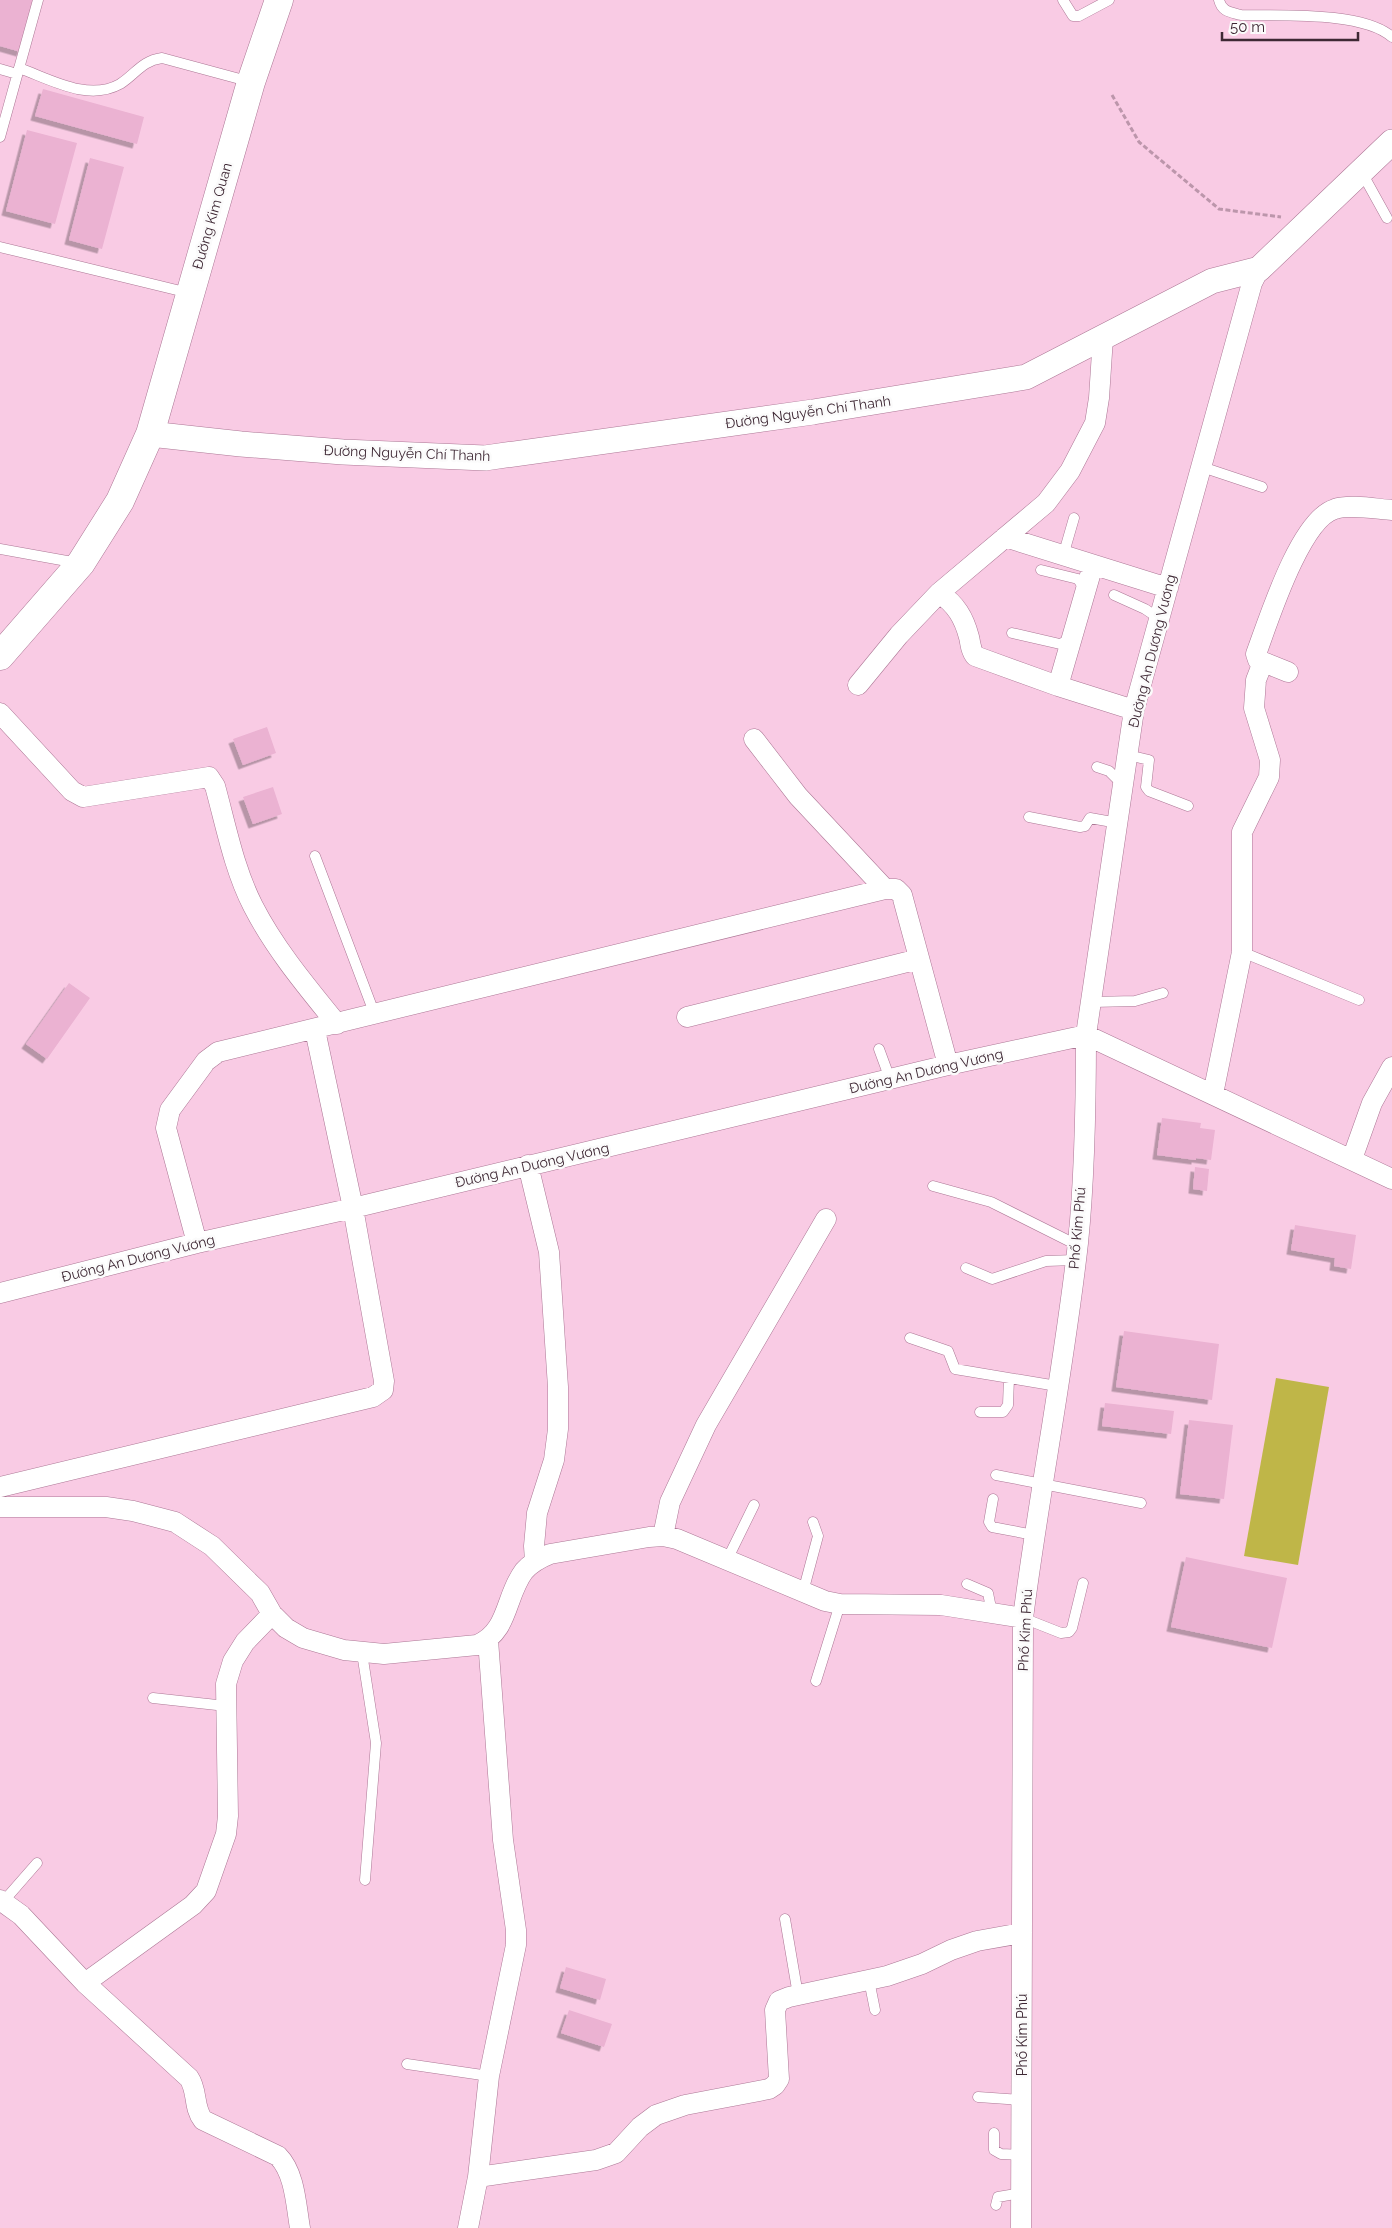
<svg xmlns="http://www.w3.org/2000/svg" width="1392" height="2228" font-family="Raleway,sans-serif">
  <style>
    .water { fill: #bfb648 }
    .building { fill: #ebb2d2; filter: url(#shadow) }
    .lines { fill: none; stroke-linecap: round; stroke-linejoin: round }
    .service-casing { stroke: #ac7795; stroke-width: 11 }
    .minor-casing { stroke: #ac7795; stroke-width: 21 }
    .tertiary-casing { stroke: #ac7795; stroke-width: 26 }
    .secondary-casing { stroke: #ac7795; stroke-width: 29 }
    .path { stroke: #bc96ab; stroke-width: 3; stroke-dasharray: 5 2.5; stroke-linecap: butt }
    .service { stroke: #fff; stroke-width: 10 }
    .minor { stroke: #fff; stroke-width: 20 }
    .tertiary { stroke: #fff; stroke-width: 25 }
    .secondary { stroke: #fff; stroke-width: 28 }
    .labels { text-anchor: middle; stroke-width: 5; stroke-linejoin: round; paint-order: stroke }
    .street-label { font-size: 14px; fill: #3e2834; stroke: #fbfbfb }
  </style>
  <defs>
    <filter id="shadow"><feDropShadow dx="-4.5" dy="4.5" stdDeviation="0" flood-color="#0004"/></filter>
  </defs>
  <rect width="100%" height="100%" fill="#f9cbe4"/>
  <!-- water -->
  <path class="water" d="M 1276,1378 L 1329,1387 L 1298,1565 L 1244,1556 Z"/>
  <!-- building -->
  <path class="building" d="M 0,0 L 36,0 L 21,52 L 0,46 Z
    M 43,89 L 144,117 L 137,144 L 35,116 Z
    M 27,130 L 77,143 L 55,224 L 6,211 Z
    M 90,158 L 124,167 L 102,249 L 69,240 Z
    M 267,727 L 276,753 L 243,765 L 233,739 Z
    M 273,787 L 282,814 L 253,824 L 243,797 Z
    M 69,983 L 90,998 L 47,1059 L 26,1044 Z
    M 1162,1118 L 1201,1123 L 1200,1128 L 1215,1130 L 1211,1160 L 1196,1158 L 1196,1160 L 1157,1155 Z
    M 1195,1167 L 1209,1169 L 1207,1191 L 1193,1189 Z
    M 1295,1225 L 1356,1235 L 1351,1269 L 1334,1266 L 1335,1258 L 1291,1250 Z
    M 1124,1331 L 1219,1344 L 1212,1400 L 1116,1387 Z
    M 1105,1403 L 1174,1411 L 1171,1434 L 1102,1426 Z
    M 1189,1420 L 1233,1425 L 1224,1499 L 1180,1494 Z
    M 1186,1557 L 1287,1578 L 1272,1648 L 1171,1627 Z
    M 566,1967 L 606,1979 L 600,2000 L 560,1988 Z
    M 569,2010 L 612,2024 L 604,2047 L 561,2033 Z"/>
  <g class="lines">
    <defs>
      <path id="service" d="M 1063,0 L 1073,16 L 1079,16 L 1109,0
        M 1219,0 C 1222,12 1230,12 1241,15 C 1280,16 1363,11 1392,37
        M 19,68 C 50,79 88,102 120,84 C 136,74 141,61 162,58 L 251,82
        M 0,69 L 17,74
        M 0,137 L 38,0
        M 1361,171 L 1387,218
        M 0,247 L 189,293
        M 1202,467 L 1262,487
        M 0,549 L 78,563
        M 1063,556 L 1074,518
        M 1041,570 L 1078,579 L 1085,590
        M 1114,595 L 1145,609 L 1160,619
        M 1012,633 L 1060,644 L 1071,639
        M 1128,755 L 1149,760 L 1146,787 L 1149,791 L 1188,806
        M 1097,767 L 1109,771 L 1123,785
        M 1029,817 L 1080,827 L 1085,826 L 1090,818 L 1118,823
        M 315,856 L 375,1015
        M 1242,952 L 1359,1000
        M 1092,1002 L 1135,1001 L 1163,993
        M 879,1049 L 890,1079
        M 933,1186 L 991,1202 L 1077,1245
        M 966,1268 L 992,1279 L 1046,1261 L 1075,1260
        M 910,1338 L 948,1351 L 955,1369 L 1057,1386
        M 980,1412 L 1003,1412 L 1008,1405 L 1009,1378
        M 996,1475 L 1141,1503
        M 993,1499 L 989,1522 L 992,1527 L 1034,1535
        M 727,1560 L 754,1505
        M 967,1584 L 988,1593 L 992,1613
        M 803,1592 L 818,1536 L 813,1522
        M 1023,1618 L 1061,1633 L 1069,1632 L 1072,1628 L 1083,1583
        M 362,1653 L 376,1743 L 365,1880
        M 816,1681 L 840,1604
        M 153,1698 L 226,1706
        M 3,1902 L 37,1863
        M 785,1919 L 798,1995
        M 869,1980 L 875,2010
        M 407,2064 L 489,2076
        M 978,2097 L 1022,2100
        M 994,2133 L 994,2150 L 1001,2154 L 1021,2155
        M 996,2205 L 998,2197 L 1021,2193"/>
      <path id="minor" d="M 1005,537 L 1168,588
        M 939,593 C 956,604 964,618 969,637 C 971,645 970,649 975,656 L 1058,686 L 1134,710
        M 1288,672 L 1258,660 L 1256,654 C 1268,622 1300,519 1335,509 C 1349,504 1377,509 1392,510
        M 858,685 L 899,635 L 939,593 L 1046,503 L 1070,471 L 1095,423 L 1099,398 L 1103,337
        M 1058,686 L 1093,565
        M 0,713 L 72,791 L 83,797 L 209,777 L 215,786 C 226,826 234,869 253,906 C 275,949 307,987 337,1024
        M 754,739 L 798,796 L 885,889
        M 687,1017 L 919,959
        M 1213,1094 L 1242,952 L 1242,832 L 1269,777 L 1270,760 L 1254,708 L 1256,680 L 1263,662
        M 1352,1159 L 1372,1103 L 1392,1067
        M 528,1165 L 549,1252 L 558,1387 L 558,1429 L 554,1460 L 537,1513 L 534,1546 L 535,1561
        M 197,1243 L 166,1128 L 170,1110 L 206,1061 L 218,1052 L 885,889 L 896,889 L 902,895 L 948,1065
        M 0,1293 L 197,1243 L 353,1208 L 948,1065 L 1086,1035 L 1134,710 L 1252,283 L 1259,269
        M 0,1487 L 373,1397 L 383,1390 L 384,1381 L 353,1208 L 315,1030
        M 0,1507 L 106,1507 L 133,1511 L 175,1522 L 212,1546 L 260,1593 L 272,1614 L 286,1628 L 303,1638 L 344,1650 L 384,1654 L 477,1645 C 509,1632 505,1596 524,1571 C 531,1563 540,1558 550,1554 L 649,1537 L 663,1536 L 677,1539 L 825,1601 L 840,1604 L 941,1605 L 1023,1618
        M 663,1536 L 670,1502 L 706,1425 L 826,1219
        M 0,1900 L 21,1915 L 85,1983 L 189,2078 C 198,2091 193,2107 203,2120 L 278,2156 C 295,2173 296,2205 300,2228
        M 85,1983 L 193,1905 L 206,1891 L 226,1834 L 228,1816 L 226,1684 L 233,1661 L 245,1642 L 272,1614
        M 478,2177 L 596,2160 L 616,2153 L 640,2127 L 656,2115 L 685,2105 L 769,2089 L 775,2085 L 779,2079 L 775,2010 L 779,2001 L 789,1997 L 887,1976 L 922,1964 L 951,1950 L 977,1941 L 1022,1933
        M 468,2228 L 478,2177 L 489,2076 L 516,1945 L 516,1930 L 503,1840 L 488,1640
        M 1021,2228 L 1023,1618 C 1039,1493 1064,1369 1078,1243 C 1085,1175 1086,1104 1086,1035 L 1392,1179"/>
      <path id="tertiary" d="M 150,434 L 241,444 L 343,452 L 485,458 L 813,412 L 1026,377 L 1212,281 L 1259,269 L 1392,142"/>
      <path id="secondary" d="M 0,656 L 81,563 L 120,501 L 150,434 L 251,82 L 279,0"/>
    </defs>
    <!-- service casing -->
    <use href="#service" class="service-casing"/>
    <!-- minor casing -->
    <use href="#minor" class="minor-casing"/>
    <!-- tertiary casing -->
    <use href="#tertiary" class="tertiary-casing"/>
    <!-- secondary casing -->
    <use href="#secondary" class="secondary-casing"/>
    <!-- path -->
    <path class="path" d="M 1112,95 L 1139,142 L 1219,209 L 1281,217"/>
    <!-- service -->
    <use href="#service" class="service"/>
    <!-- minor -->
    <use href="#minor" class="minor"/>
    <!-- tertiary -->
    <use href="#tertiary" class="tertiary"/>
    <!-- secondary -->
    <use href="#secondary" class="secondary"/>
  </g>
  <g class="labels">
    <!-- street labels -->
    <g class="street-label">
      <text transform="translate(212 216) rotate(-74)" y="5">Đường Kim Quan</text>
      <text transform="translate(808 412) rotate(-8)" y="5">Đường Nguyễn Chí Thanh</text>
      <text transform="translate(407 453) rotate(2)" y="5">Đường Nguyễn Chí Thanh</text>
      <text transform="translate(1152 651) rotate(-76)" y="5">Đường An Dương Vương</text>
      <text transform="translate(926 1071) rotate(-13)" y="5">Đường An Dương Vương</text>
      <text transform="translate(532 1165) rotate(-13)" y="5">Đường An Dương Vương</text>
      <text transform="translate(1077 1228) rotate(-85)" y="5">Phố Kim Phú</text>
      <text transform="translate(138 1258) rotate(-14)" y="5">Đường An Dương Vương</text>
      <text transform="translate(1025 1630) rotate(-87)" y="5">Phố Kim Phú</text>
      <text transform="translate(1022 2035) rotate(-90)" y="5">Phố Kim Phú</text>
    </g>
  </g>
  <!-- scale -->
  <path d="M1222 32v8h136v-8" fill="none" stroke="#3e2834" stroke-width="2.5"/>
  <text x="1230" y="32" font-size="15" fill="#3e2834" stroke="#fbfbfb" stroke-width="4" paint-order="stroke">50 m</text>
</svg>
